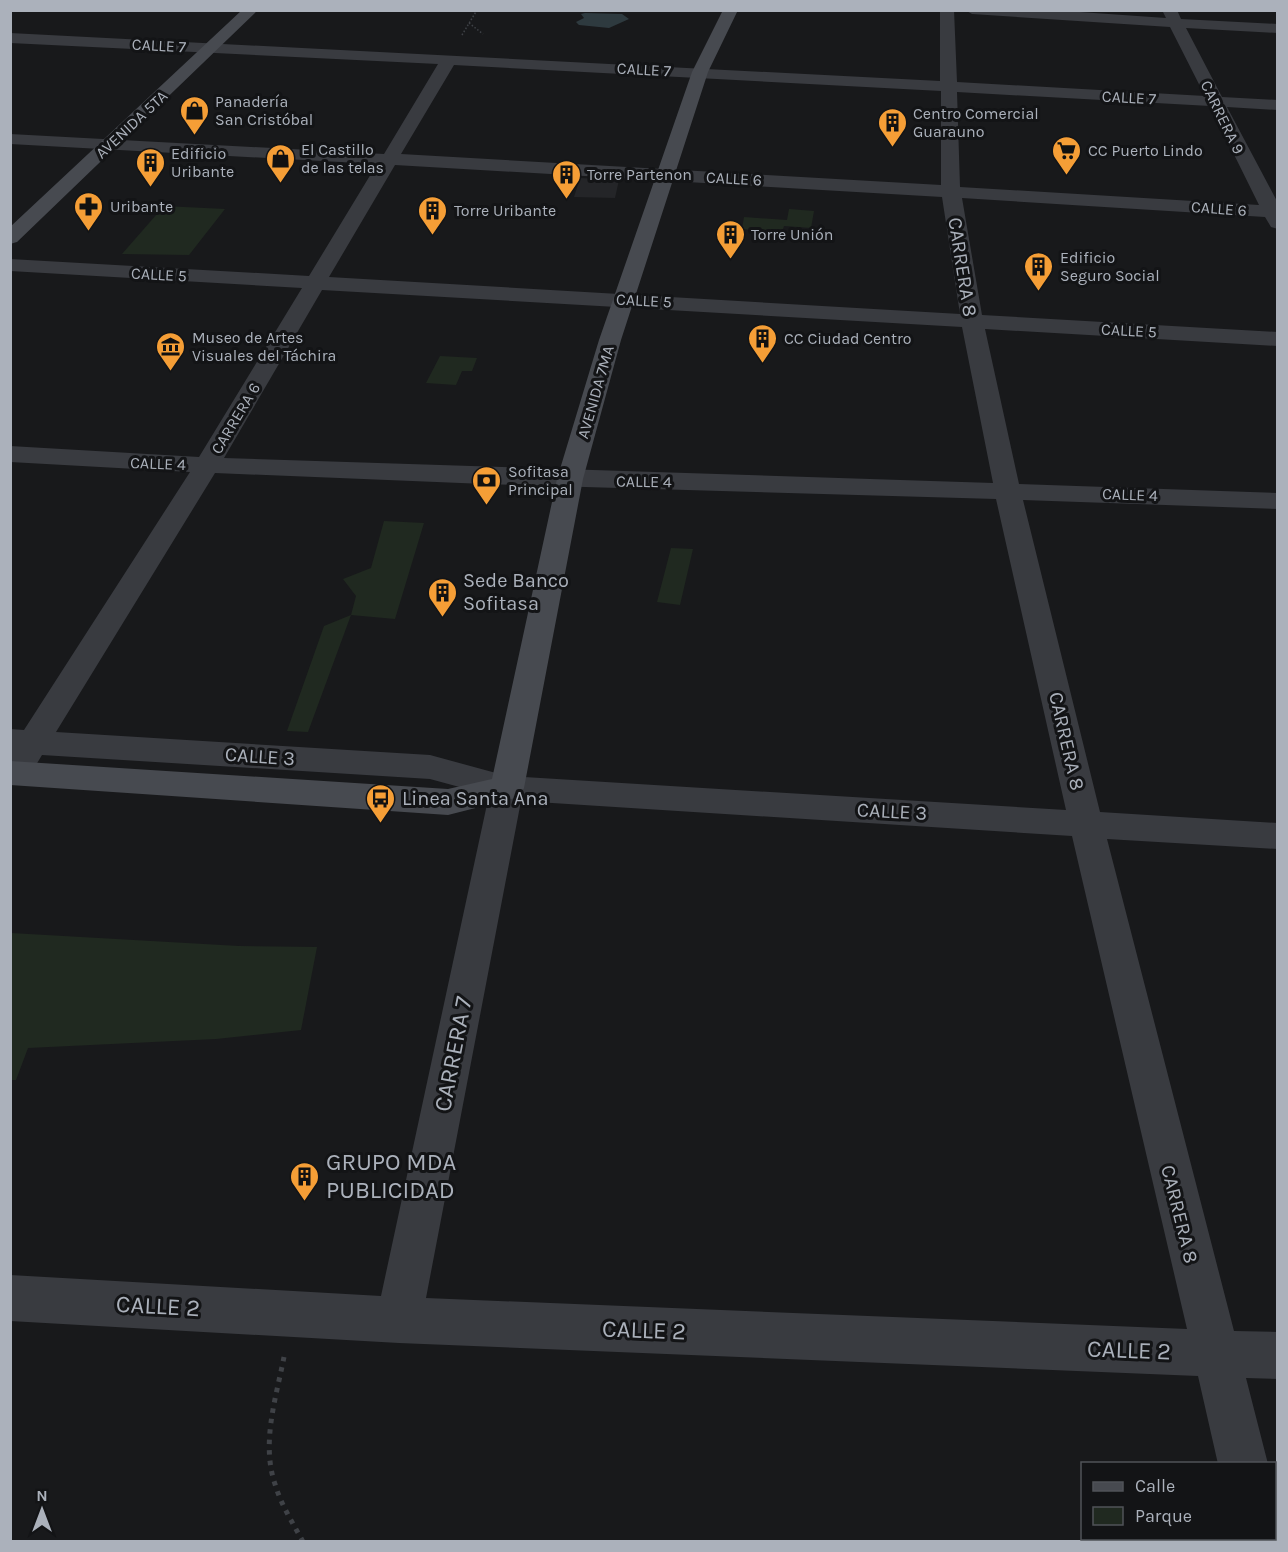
<svg xmlns="http://www.w3.org/2000/svg" width="1288" height="1552" font-family="Karla,sans-serif">
  <style>
    .built { fill: #242528 }
    .green { fill: #202920 }
    .water { fill: #2e3a3f }
    .lines { fill: none; stroke-linecap: round; stroke-linejoin: round }
    .path-far1 { stroke: #3f4247; stroke-width: 1.5; stroke-dasharray: 1.5 2; stroke-linecap: butt }
    .path { stroke: #3f4247; stroke-width: 5; stroke-dasharray: 4.5 6; stroke-linecap: butt }
    .street { fill: #393b40; fill-rule: evenodd }
    .secondary { fill: #474a50; fill-rule: evenodd }
    .labels { text-anchor: middle; stroke-width: 6; stroke-linejoin: round; paint-order: stroke }
    .far-street-label { font-size: 16px; fill: #abb1bb; stroke: #131416 }
    .far-poi-label { font-size: 16px; fill: #abb1bb; stroke: #131416; text-anchor: start }
    .street-label { font-size: 20px; fill: #abb1bb; stroke: #131416 }
    .poi-label { font-size: 20px; fill: #abb1bb; stroke: #131416; text-anchor: start }
    .near-street-label { font-size: 24px; fill: #abb1bb; stroke: #131416 }
    .near-poi-label { font-size: 24px; fill: #abb1bb; stroke: #131416; text-anchor: start }
  </style>
  <rect width="100%" height="100%" fill="#18191b"/>
  <!-- built -->
  <path class="built" d="M 580,178 L 619,180 L 615,198 L 574,197 Z"/>
  <!-- green -->
  <path class="green" d="M 164,206 L 225,209 L 189,255 L 122,254 Z
    M 789,209 L 814,211 L 811,228 L 784,226 L 782,232 L 742,229 L 744,217 L 787,220 Z
    M 440,356 L 477,358 L 472,371 L 462,371 L 456,385 L 426,383 Z
    M 384,521 L 424,523 L 395,619 L 351,615 L 308,732 L 287,731 L 324,626 L 351,615 L 356,596 L 343,579 L 371,568 Z
    M 671,548 L 693,549 L 680,605 L 657,602 Z
    M 11,933 L 239,946 L 317,947 L 301,1030 L 216,1039 L 28,1048 L 16,1080 L 10,1080 Z"/>
  <!-- water -->
  <path class="water" d="M 585,13 L 622,14 L 629,19 L 609,28 L 579,25 L 576,22 L 584,18 L 581,14 Z"/>
  <g class="lines">
    <!-- path-far1 -->
    <path class="path-far1" d="M 469,23 L 483,34
      M 462,35 L 477,10"/>
    <!-- path -->
    <path class="path" d="M 284,1357 C 276,1398 261,1443 275,1484 C 281,1505 293,1523 303,1542"/>
    <!-- street -->
    <path class="street" d="M 940,10 L 954,10 L 957,82 L 1205,96 L 1170,27 L 972,14 L 965,10 L 1051,10 L 1166,18 L 1162,10 L 1177,10 L 1181,19 L 1278,24 L 1278,33 L 1186,28 L 1222,97 L 1278,100 L 1278,110 L 1227,107 L 1278,203 L 1278,229 L 1271,227 L 1265,217 L 962,198 L 982,315 L 1278,332 L 1278,346 L 985,329 L 1019,484 L 1278,493 L 1278,509 L 1023,500 L 1100,812 L 1278,823 L 1278,849 L 1107,839 L 1234,1331 L 1278,1332 L 1278,1379 L 1246,1378 L 1268,1464 L 1218,1464 L 1198,1376 L 399,1343 L 10,1321 L 10,1275 L 381,1296 L 489,795 L 430,779 L 42,755 L 36,765 L 24,769 L 12,765 L 10,729 L 24,730 L 190,472 L 10,462 L 10,446 L 199,457 L 302,288 L 10,271 L 10,259 L 309,276 L 377,164 L 10,144 L 10,134 L 384,154 L 438,64 L 10,43 L 10,33 L 940,81 ZM 454,65 L 941,91 L 941,185 L 401,154 ZM 957,92 L 1210,106 L 1259,205 L 960,187 ZM 395,165 L 942,197 L 960,314 L 329,277 ZM 322,290 L 962,327 L 993,483 L 224,458 ZM 215,473 L 485,484 L 996,499 L 1066,810 L 507,776 L 430,755 L 56,732 ZM 521,801 L 1072,836 L 1187,1329 L 426,1298 Z
      M 1274,1518 L 1278,1519 L 1278,1542 L 1237,1542 L 1236,1538 L 1274,1538 Z"/>
    <!-- secondary -->
    <path class="secondary" d="M 242,10 L 258,10 L 17,242 L 10,244 L 10,227 Z
      M 723,10 L 738,10 L 708,72 L 621,340 L 583,479 L 524,788 L 519,797 L 448,815 L 10,785 L 10,761 L 448,789 L 492,779 L 557,479 L 599,340 L 692,72 Z"/>
  </g>
  <!-- icons -->
  <defs>
    <symbol id="shop-pin" viewBox="-11 -11 22 30"><path d="M0 17L-7.5 6A9.5 9.5 0 1 1 7.5 6Z" fill="#f59e36" stroke="#131416"/><path d="M-5-2.5h2.3a2.7 3.5 0 0 1 5.4 0H5L5.5 6h-11ZM-1.5-2.5h3a1.5 2.3 0 0 0-3 0Z" fill="#111"/></symbol>
    <symbol id="building-pin" viewBox="-11 -11 22 30"><path d="M0 17L-7.5 6A9.5 9.5 0 1 1 7.5 6Z" fill="#f59e36" stroke="#131416"/><path d="M-4-6H4V6H1V3H-1V6H-4ZM-2.5-4.3h1.7v1.8h-1.7ZM.8-4.3h1.7v1.8H.8ZM-2.5-1h1.7V.8h-1.7ZM.8-1h1.7V.8H.8Z" fill="#111"/></symbol>
    <symbol id="supermarket-pin" viewBox="-11 -11 22 30"><path d="M0 17L-7.5 6A9.5 9.5 0 1 1 7.5 6Z" fill="#f59e36" stroke="#131416"/><path d="M-6-5.5h2.5l.6 2H6L4.5 2H-2.5L-4.4-4H-6ZM-1.5 3.2a1.3 1.3 0 1 0 .1 0ZM3 3.2a1.3 1.3 0 1 0 .1 0Z" fill="#111"/></symbol>
    <symbol id="pharmacy-pin" viewBox="-11 -11 22 30"><path d="M0 17L-7.5 6A9.5 9.5 0 1 1 7.5 6Z" fill="#f59e36" stroke="#131416"/><path d="M-2-6h4v4h4v4h-4v4h-4v-4h-4v-4h4Z" fill="#111"/></symbol>
    <symbol id="museum-pin" viewBox="-11 -11 22 30"><path d="M0 17L-7.5 6A9.5 9.5 0 1 1 7.5 6Z" fill="#f59e36" stroke="#131416"/><path d="M0-6L6-3V-2H-6V-3ZM-5-1h2V3h-2ZM-1-1h2V3h-2ZM3-1h2V3H3ZM-6 4H6V6H-6Z" fill="#111"/></symbol>
    <symbol id="bank-pin" viewBox="-11 -11 22 30"><path d="M0 17L-7.5 6A9.5 9.5 0 1 1 7.5 6Z" fill="#f59e36" stroke="#131416"/><path d="M-6-4H6V4H-6ZM0-2.3a2.3 2.3 0 1 0 0 4.6a2.3 2.3 0 1 0 0-4.6Z" fill="#111"/></symbol>
    <symbol id="bus-pin" viewBox="-11 -11 22 30"><path d="M0 17L-7.5 6A9.5 9.5 0 1 1 7.5 6Z" fill="#f59e36" stroke="#131416"/><path d="M-5-6H5V4H4V6H2V4H-2V6H-4V4H-5ZM-3.5-4V0h7V-4ZM-3.5 1.2v1.5H-2V1.2ZM2 1.2v1.5H3.5V1.2Z" fill="#111"/></symbol>
  </defs>
  <g fill-rule="evenodd">
    <use href="#shop-pin" x="178" y="94" width="33" height="45"/>
    <use href="#building-pin" x="876" y="106" width="33" height="45"/>
    <use href="#supermarket-pin" x="1050" y="134" width="33" height="45"/>
    <use href="#shop-pin" x="264" y="142" width="33" height="45"/>
    <use href="#building-pin" x="134" y="146" width="33" height="45"/>
    <use href="#building-pin" x="550" y="158" width="33" height="45"/>
    <use href="#pharmacy-pin" x="72" y="190" width="33" height="45"/>
    <use href="#building-pin" x="416" y="194" width="33" height="45"/>
    <use href="#building-pin" x="714" y="218" width="33" height="45"/>
    <use href="#building-pin" x="1022" y="250" width="33" height="45"/>
    <use href="#building-pin" x="746" y="322" width="33" height="45"/>
    <use href="#museum-pin" x="154" y="330" width="33" height="45"/>
    <use href="#bank-pin" x="470" y="464" width="33" height="45"/>
    <use href="#building-pin" x="426" y="576" width="33" height="45"/>
    <use href="#bus-pin" x="364" y="782" width="33" height="45"/>
    <use href="#building-pin" x="288" y="1160" width="33" height="45"/>
  </g>
  <g class="labels">
    <!-- far-street labels -->
    <g class="far-street-label">
      <text transform="translate(159 45) rotate(3)" y="6">CALLE 7</text>
      <text transform="translate(644 69) rotate(3)" y="6">CALLE 7</text>
      <text transform="translate(1129 97) rotate(3)" y="6">CALLE 7</text>
      <text transform="translate(1223 117) rotate(64)" y="6">CARRERA 9</text>
      <text transform="translate(131 124) rotate(-43)" y="6">AVENIDA 5TA</text>
      <text transform="translate(734 178) rotate(3)" y="6">CALLE 6</text>
      <text transform="translate(1219 208) rotate(4)" y="6">CALLE 6</text>
      <text transform="translate(159 274) rotate(3)" y="6">CALLE 5</text>
      <text transform="translate(644 300) rotate(3)" y="6">CALLE 5</text>
      <text transform="translate(1129 330) rotate(3)" y="6">CALLE 5</text>
      <text transform="translate(595 392) rotate(-74)" y="6">AVENIDA 7MA</text>
      <text transform="translate(235 418) rotate(-59)" y="6">CARRERA 6</text>
      <text transform="translate(158 463) rotate(2)" y="6">CALLE 4</text>
      <text transform="translate(644 481) rotate(1)" y="6">CALLE 4</text>
      <text transform="translate(1130 494) rotate(2)" y="6">CALLE 4</text>
    </g>
    <!-- far-poi labels -->
    <g class="far-poi-label">
      <text x="215" y="107">Panadería<tspan x="215" dy="18">San Cristóbal</tspan></text>
      <text x="913" y="119">Centro Comercial<tspan x="913" dy="18">Guarauno</tspan></text>
      <text x="301" y="155">El Castillo<tspan x="301" dy="18">de las telas</tspan></text>
      <text x="1088" y="156">CC Puerto Lindo</text>
      <text x="171" y="159">Edificio<tspan x="171" dy="18">Uribante</tspan></text>
      <text x="587" y="180">Torre Partenon</text>
      <text x="110" y="212">Uribante</text>
      <text x="454" y="216">Torre Uribante</text>
      <text x="751" y="240">Torre Unión</text>
      <text x="1060" y="263">Edificio<tspan x="1060" dy="18">Seguro Social</tspan></text>
      <text x="192" y="343">Museo de Artes<tspan x="192" dy="18">Visuales del Táchira</tspan></text>
      <text x="784" y="344">CC Ciudad Centro</text>
      <text x="508" y="477">Sofitasa<tspan x="508" dy="18">Principal</tspan></text>
    </g>
    <!-- street labels -->
    <g class="street-label">
      <text transform="translate(963 267) rotate(81)" y="7">CARRERA 8</text>
      <text transform="translate(1067 741) rotate(77)" y="7">CARRERA 8</text>
      <text transform="translate(260 756) rotate(4)" y="7">CALLE 3</text>
      <text transform="translate(892 811) rotate(3)" y="7">CALLE 3</text>
      <text transform="translate(1180 1214) rotate(76)" y="7">CARRERA 8</text>
    </g>
    <!-- poi labels -->
    <g class="poi-label">
      <text x="463" y="587">Sede Banco<tspan x="463" dy="23">Sofitasa</tspan></text>
      <text x="402" y="805">Linea Santa Ana</text>
    </g>
    <!-- near-street labels -->
    <g class="near-street-label">
      <text transform="translate(453 1054) rotate(-79)" y="8">CARRERA 7</text>
      <text transform="translate(158 1306) rotate(3)" y="8">CALLE 2</text>
      <text transform="translate(644 1330) rotate(2)" y="8">CALLE 2</text>
      <text transform="translate(1129 1350) rotate(2)" y="8">CALLE 2</text>
    </g>
    <!-- near-poi labels -->
    <g class="near-poi-label">
      <text x="326" y="1170">GRUPO MDA<tspan x="326" dy="28">PUBLICIDAD</tspan></text>
    </g>
  </g>
  <!-- border -->
  <rect width="1288" height="1552" fill="none" stroke="#abb1bb" stroke-width="24"/>
  <!-- legend -->
  <rect x="1081" y="1462" width="195" height="78" fill="#131416" stroke="#505358" stroke-width="1.5"/>
  <rect x="1093" y="1482" width="30" height="9" fill="#474a50" stroke="#505358" stroke-width="1.5"/>
  <text x="1135" y="1492" font-size="18" fill="#abb1bb">Calle</text>
  <rect x="1093" y="1507" width="30" height="18" fill="#202920" stroke="#505358" stroke-width="1.5"/>
  <text x="1135" y="1522" font-size="18" fill="#abb1bb">Parque</text>
  <!-- north arrow -->
  <g transform="translate(42 1510)" stroke="#131416" stroke-width="4.5" paint-order="stroke">
  <path d="M0-4.5L10 22L0 15L-10 22Z" fill="#abb1bb"/>
  <text y="-9" font-size="16" font-weight="bold" text-anchor="middle" fill="#abb1bb">N</text>
  </g>
</svg>
